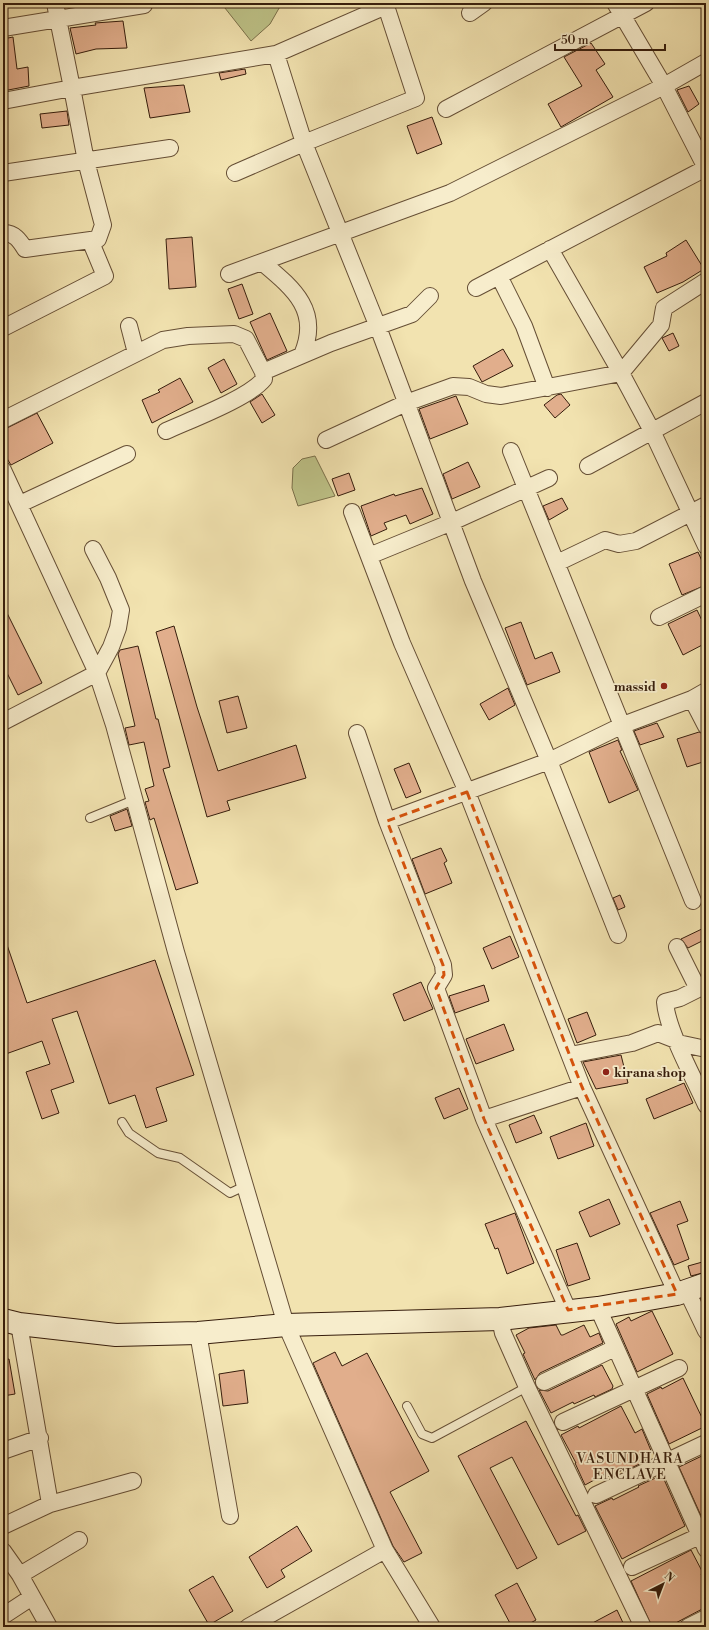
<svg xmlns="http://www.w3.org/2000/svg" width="709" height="1630" font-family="'Libre Bodoni',serif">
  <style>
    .green { fill: #bec388; stroke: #7a704a }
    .building { fill: #e1ae8c; stroke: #361d0c }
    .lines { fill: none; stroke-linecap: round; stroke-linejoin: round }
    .lane-casing { stroke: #654e35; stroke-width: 10 }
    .street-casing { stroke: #654e35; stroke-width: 18 }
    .secondary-casing { stroke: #361d0c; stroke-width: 24 }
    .lane { stroke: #f7edcc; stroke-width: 8 }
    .street { stroke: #f7edcc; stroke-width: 16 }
    .secondary { stroke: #f7edcc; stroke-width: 22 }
    .marked { fill: none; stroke: #d6530c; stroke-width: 3; stroke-dasharray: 8 5; stroke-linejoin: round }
    .poi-dot { fill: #8f2418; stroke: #f7edcc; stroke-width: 1.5 }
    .labels { text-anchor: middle; stroke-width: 3.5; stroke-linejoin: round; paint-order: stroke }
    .poi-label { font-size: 13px; font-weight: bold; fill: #361d0c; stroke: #f7edcc; text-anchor: end }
    .neighbourhood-label { font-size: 14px; letter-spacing: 1px; fill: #361d0c; stroke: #f7edcc }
  </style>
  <rect width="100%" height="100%" fill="#f2e3b0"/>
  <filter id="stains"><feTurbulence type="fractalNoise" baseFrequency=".005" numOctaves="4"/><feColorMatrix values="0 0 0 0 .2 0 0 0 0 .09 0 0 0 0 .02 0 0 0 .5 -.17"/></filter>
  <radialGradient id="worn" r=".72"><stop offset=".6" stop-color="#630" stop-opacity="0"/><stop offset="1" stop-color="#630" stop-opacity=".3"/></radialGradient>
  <!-- green -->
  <path class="green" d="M 221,3 L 282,3 L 270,24 L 251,41 Z
    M 315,456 L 335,496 L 298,506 L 292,488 L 293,468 L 302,459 Z"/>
  <!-- building -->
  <path class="building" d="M 123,21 L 127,48 L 96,49 L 76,54 L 70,28 L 96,25 L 95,23 Z
    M 13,37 L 17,69 L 28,67 L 29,86 L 3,91 L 3,39 Z
    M 591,43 L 605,64 L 596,70 L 613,97 L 561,127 L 548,104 L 582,86 L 564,57 Z
    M 245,69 L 246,74 L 221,80 L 219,73 Z
    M 184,85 L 190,112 L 150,118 L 144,88 Z
    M 689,86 L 699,104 L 688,112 L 677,90 Z
    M 67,111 L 69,125 L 42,128 L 40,114 Z
    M 432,117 L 442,144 L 417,154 L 407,126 Z
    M 192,237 L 196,287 L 169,289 L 166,239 Z
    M 686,240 L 704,269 L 683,282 L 657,293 L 644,267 L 667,256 L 666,253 Z
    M 242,284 L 253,314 L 239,319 L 228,289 Z
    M 270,313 L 287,351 L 267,360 L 250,322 Z
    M 673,333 L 679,346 L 669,351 L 662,338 Z
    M 503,349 L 513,366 L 482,382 L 473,366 Z
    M 224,359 L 237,384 L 221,393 L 208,368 Z
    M 180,378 L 193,402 L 152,423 L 142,400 L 160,392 L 158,390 Z
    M 262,394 L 275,415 L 262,423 L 250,402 Z
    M 561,394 L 570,405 L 555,418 L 544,405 L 557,395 Z
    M 456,396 L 468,424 L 430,439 L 419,409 Z
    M 37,413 L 53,443 L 11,465 L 3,452 L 3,430 Z
    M 468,462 L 480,487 L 452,499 L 443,474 Z
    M 349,473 L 355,490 L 338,496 L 332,479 Z
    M 422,488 L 433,514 L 410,524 L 406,515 L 384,523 L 387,529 L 371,536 L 361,506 L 394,494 L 395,496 Z
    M 562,498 L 568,509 L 549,520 L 543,506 Z
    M 698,552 L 706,570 L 706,585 L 682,595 L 669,564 Z
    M 3,605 L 42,683 L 18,695 L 3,665 Z
    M 697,610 L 706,629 L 706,643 L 683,655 L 668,624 Z
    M 521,622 L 535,659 L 552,652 L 560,672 L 527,685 L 505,628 Z
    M 174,626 L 197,707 L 218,771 L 296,745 L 306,778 L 227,801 L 230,810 L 207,817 L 156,632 Z
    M 138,646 L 156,719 L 158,719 L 170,767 L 163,769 L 198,883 L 176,890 L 154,818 L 150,820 L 145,802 L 149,801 L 145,789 L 154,786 L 144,742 L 129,745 L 125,728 L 135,726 L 118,654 L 120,650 Z
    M 508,688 L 515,705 L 489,720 L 480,704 Z
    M 238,696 L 247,728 L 227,733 L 219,701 Z
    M 657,723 L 664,737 L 640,745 L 634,731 Z
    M 699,732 L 706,735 L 706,761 L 687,767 L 677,739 Z
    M 618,740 L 622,750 L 620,751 L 638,790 L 609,803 L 589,752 Z
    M 409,763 L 421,792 L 406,798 L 394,769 Z
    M 127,809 L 132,826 L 115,831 L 110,816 Z
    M 441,848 L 447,861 L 444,863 L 452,883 L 425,894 L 412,859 Z
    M 620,895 L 625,907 L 618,910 L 613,898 Z
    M 706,927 L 706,939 L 688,948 L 681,939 Z
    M 510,936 L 519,957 L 492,969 L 483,948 Z
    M 3,939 L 5,939 L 27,1003 L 155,960 L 194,1075 L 156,1088 L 167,1121 L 146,1128 L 135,1095 L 109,1104 L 77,1011 L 52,1019 L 74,1082 L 51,1090 L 59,1113 L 42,1119 L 26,1072 L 50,1064 L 42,1041 L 3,1055 Z
    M 421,982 L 433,1009 L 404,1021 L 393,994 Z
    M 484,985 L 489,1001 L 455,1013 L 449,996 Z
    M 587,1012 L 596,1035 L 577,1043 L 568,1019 Z
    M 504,1024 L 514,1050 L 476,1064 L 466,1039 Z
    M 621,1055 L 628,1083 L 596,1089 L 583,1062 Z
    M 684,1083 L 693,1103 L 654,1119 L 646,1099 Z
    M 459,1088 L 468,1109 L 444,1119 L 435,1098 Z
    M 534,1115 L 542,1133 L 516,1143 L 509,1125 Z
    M 586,1123 L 594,1146 L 558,1159 L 550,1137 Z
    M 609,1199 L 620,1224 L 590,1237 L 579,1212 Z
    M 680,1201 L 688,1221 L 677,1225 L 689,1259 L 674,1265 L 650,1213 Z
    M 515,1213 L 534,1263 L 507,1274 L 498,1248 L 495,1249 L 485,1224 Z
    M 577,1243 L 590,1279 L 568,1286 L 556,1250 Z
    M 706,1261 L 706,1272 L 691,1276 L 688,1266 Z
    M 652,1311 L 673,1354 L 637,1372 L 616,1324 L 629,1317 L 631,1321 Z
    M 556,1325 L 561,1335 L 563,1335 L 584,1325 L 590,1337 L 599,1333 L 603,1343 L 540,1373 L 535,1380 L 523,1354 L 525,1353 L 516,1335 L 529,1328 Z
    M 335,1352 L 342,1366 L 367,1353 L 429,1471 L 390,1492 L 422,1553 L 404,1562 L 393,1546 L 313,1363 Z
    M 9,1359 L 15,1394 L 3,1396 L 3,1360 Z
    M 602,1365 L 613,1386 L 612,1389 L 595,1397 L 594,1395 L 574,1404 L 573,1402 L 551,1413 L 539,1390 L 548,1391 Z
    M 244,1370 L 248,1403 L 223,1406 L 219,1374 Z
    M 683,1378 L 706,1426 L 669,1444 L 647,1394 L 661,1387 L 662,1389 Z
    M 621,1406 L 635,1433 L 642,1429 L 652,1453 L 645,1458 L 646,1461 L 629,1469 L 628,1467 L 609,1477 L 607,1473 L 585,1485 L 575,1463 L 576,1463 L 561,1435 L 578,1426 L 579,1428 Z
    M 526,1421 L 576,1516 L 578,1515 L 586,1531 L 558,1545 L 512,1457 L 490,1468 L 537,1558 L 517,1569 L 458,1456 Z
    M 706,1454 L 706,1516 L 702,1518 L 679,1467 Z
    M 662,1475 L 685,1526 L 622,1559 L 595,1506 L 612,1498 L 613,1500 L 639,1487 L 638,1486 Z
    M 297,1526 L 312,1551 L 281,1570 L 285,1577 L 267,1588 L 249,1557 Z
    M 691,1550 L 703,1573 L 701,1574 L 706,1583 L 706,1607 L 668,1627 L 652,1627 L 631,1581 Z
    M 213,1576 L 233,1611 L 209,1625 L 189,1590 Z
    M 517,1583 L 536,1620 L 523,1627 L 512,1627 L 495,1595 Z
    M 617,1610 L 625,1627 L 585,1627 Z"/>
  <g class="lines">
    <defs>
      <path id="lane" d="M 90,818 L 134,800
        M 122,1122 L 129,1133 L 158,1153 L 180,1158 L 230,1193 L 245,1186
        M 407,1406 L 422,1434 L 432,1438 L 527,1387"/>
      <path id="street" d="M 55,3 L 58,19 L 144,5
        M 615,3 L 664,86 L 706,168
        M 470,13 L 484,3
        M 3,28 L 58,19 L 72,88 L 276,54 L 386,6
        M 276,54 L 304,143 L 378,327 L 473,581 L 549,761 L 618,935
        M 3,101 L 72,88 L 86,161 L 103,225 L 98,239 L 25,249 C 20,241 14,232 3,233
        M 446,109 L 646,3
        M 3,173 L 170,148
        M 235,173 L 304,143 L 416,98 L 385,3
        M 263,263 C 294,289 321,311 302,355
        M 229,274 L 450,193 L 664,86 L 706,62
        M 499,276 L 524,326 L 547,388
        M 706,281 L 664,308 L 661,325 L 621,373 L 652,431 L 706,546
        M 476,288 L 706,168
        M 129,326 L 136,353
        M 3,328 L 105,276 L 90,240
        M 263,372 L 331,343 L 412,314 L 430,296
        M 3,420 L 163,340 L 188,336 L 234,334 L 246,339 L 263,372 L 264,379 C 249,398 190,420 166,431
        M 326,440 L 406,403 L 453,386 L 469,387 L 486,394 L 501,396 L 621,373 L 550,249
        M 511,451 L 693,901
        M 588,466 L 706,402
        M 3,470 L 97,673 L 114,725 L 176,952 L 286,1325 L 385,1550 L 432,1627
        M 20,504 L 127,454
        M 352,512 L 402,643 L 467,792 L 582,1087 L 677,1294
        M 369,556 L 452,522 L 549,478
        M 557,563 L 605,540 L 619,544 L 636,541 L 706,505
        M 659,617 L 706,594
        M 692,699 L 706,726
        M 3,722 L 97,673 L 111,647 L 118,628 L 121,610 L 108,578 L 93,549
        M 357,733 L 387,821 L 443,965 L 444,975 L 436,988 L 484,1119
        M 387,821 L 549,761 L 623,725 L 692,699 L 706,691
        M 677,947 L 698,989
        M 706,985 L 680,998 L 665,1002 C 667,1030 694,1078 706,1105
        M 678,1043 L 706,1049
        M 570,1055 L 632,1043 L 658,1033 L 676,1040
        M 687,1291 L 706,1331
        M 598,1308 L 706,1549
        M 568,1310 L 484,1119 L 582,1087
        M 500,1319 L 503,1333 L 527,1387 L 643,1627
        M 19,1324 L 50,1504
        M 198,1333 L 230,1516
        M 544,1382 L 615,1348
        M 563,1422 L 679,1368
        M 3,1451 L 40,1438
        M 596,1495 L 706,1443
        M 3,1526 L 50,1504 L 133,1481
        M 3,1551 L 20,1575 L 49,1627
        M 632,1567 L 706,1533
        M 20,1575 L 79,1540
        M 3,1616 L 32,1597
        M 248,1627 L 385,1550
        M 688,1627 L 706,1618"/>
      <path id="secondary" d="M 3,1320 L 19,1324 L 116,1335 L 198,1333 L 286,1325 L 500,1319 L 598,1308 L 677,1294 L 706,1284"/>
    </defs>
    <!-- lane casing -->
    <use href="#lane" class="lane-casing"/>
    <!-- street casing -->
    <use href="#street" class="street-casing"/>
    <!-- secondary casing -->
    <use href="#secondary" class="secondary-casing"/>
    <!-- lane -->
    <use href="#lane" class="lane"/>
    <!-- street -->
    <use href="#street" class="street"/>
    <!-- secondary -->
    <use href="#secondary" class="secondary"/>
  </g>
  <!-- marked area -->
  <path class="marked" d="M 467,792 L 582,1087 L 677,1294 L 568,1310 L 484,1119 L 436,988 L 444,975 L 443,965 L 387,821 Z"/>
  <!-- markers -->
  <g class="poi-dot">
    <circle cx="664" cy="686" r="4"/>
    <circle cx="606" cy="1072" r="4"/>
  </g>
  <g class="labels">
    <!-- poi labels -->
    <g class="poi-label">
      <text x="656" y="691">massid</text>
      <text x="614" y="1077" text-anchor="start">kirana shop</text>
    </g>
    <!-- neighbourhood labels -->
    <g class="neighbourhood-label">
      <text x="630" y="1463">VASUNDHARA<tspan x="630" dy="16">ENCLAVE</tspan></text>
    </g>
  </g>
  <!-- margin -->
  <rect width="709" height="1630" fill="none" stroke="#f2e3b0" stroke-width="16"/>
  <rect x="4" y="4" width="701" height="1622" fill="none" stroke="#361d0c" stroke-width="2"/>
  <rect x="8" y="8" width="693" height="1614" fill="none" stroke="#361d0c"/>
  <!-- north arrow -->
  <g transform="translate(663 1584) rotate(42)" stroke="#f7edcc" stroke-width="3" paint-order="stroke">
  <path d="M0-3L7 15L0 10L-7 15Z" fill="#361d0c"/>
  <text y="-6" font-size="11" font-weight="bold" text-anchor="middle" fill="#361d0c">N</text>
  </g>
  <!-- scale -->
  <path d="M555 44v6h110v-6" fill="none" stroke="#361d0c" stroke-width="2"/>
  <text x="561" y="44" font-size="12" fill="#361d0c" stroke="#f7edcc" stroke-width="3" paint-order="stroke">50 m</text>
  <rect width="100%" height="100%" filter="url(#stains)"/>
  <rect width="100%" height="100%" fill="url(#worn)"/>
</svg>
